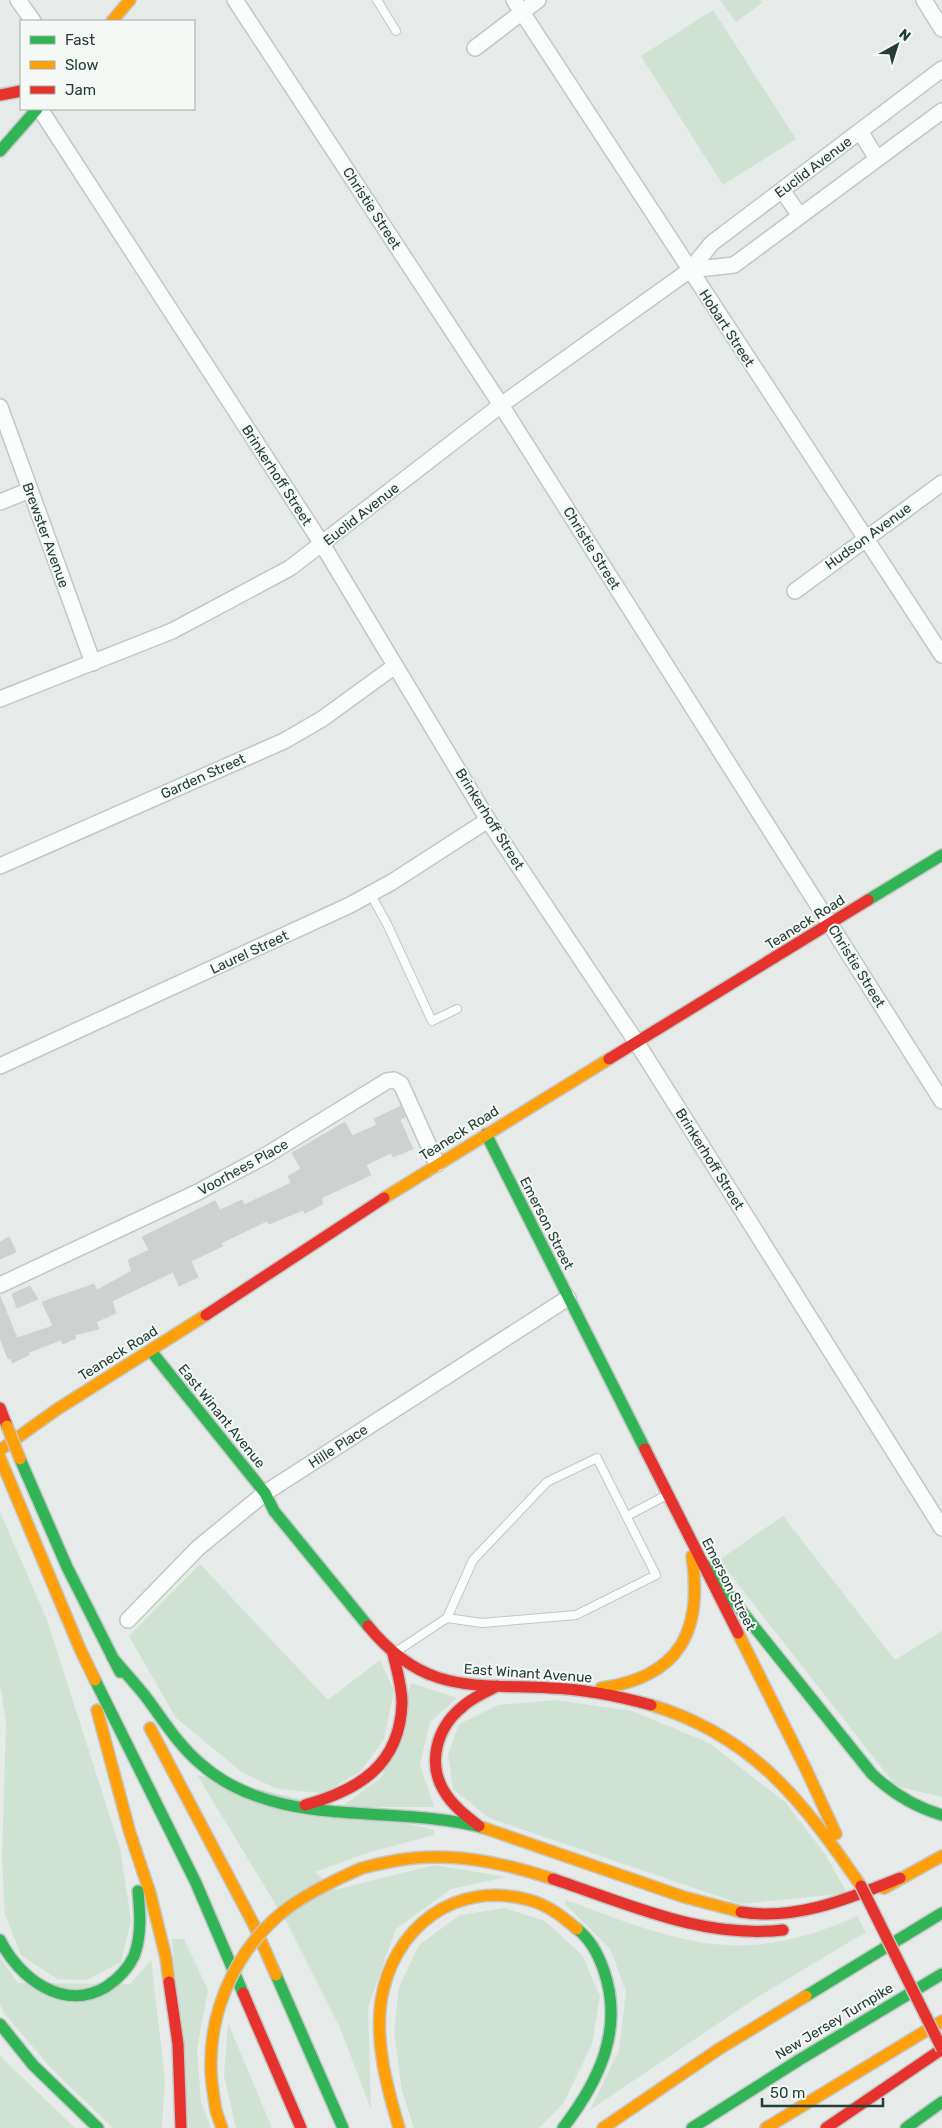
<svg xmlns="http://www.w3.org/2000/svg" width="942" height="2128" font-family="Rubik,sans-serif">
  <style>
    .green { fill: #d0e2d4 }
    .building { fill: #cdd1cf; stroke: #ced3d1 }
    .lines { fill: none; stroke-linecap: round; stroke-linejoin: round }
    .lane-casing { stroke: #c3c7c5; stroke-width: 10 }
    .street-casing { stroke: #c3c7c5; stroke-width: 18 }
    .fast-casing { stroke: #c2c8c5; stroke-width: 14 }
    .slow-casing { stroke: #c2c8c5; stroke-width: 14 }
    .jam-casing { stroke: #c2c8c5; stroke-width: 14 }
    .lane { stroke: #fbfcfc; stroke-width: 8 }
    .street { stroke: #fbfcfc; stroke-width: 15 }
    .fast { stroke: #30b455; stroke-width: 11 }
    .slow { stroke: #ff9f0a; stroke-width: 11 }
    .jam { stroke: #e5322d; stroke-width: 11 }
    .slow-bridge-casing { stroke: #c2c8c5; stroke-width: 14; stroke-linecap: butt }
    .jam-bridge-casing { stroke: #c2c8c5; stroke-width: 14; stroke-linecap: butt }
    .slow-bridge { stroke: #ff9f0a; stroke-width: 11 }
    .jam-bridge { stroke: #e5322d; stroke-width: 11 }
    .labels { text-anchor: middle; stroke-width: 4; stroke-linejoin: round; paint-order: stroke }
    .street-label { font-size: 14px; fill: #243d35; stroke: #f4f9f6 }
  </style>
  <rect width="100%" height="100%" fill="#e6eae8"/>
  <!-- green -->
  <path class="green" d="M 720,0 L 760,0 L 762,3 L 736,22 Z
    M 713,10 L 796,139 L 723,185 L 641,56 Z
    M 0,1512 L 47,1620 L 120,1848 L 131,1921 L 121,1962 L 87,1980 L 57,1979 L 21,1955 L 5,1915 L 2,1860 L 6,1722 L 0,1684 Z
    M 783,1516 L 895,1660 L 942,1631 L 942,1797 L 896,1786 L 719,1560 Z
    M 200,1564 L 328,1700 L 380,1660 L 394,1691 L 384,1739 L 361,1771 L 323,1793 L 277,1789 L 242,1772 L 176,1718 L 129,1636 Z
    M 411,1683 L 457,1698 L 430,1722 L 420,1764 L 434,1807 L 341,1807 L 382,1777 Z
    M 556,1700 L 632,1711 L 709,1743 L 785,1802 L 825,1854 L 846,1891 L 839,1894 L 741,1904 L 489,1818 L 453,1789 L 448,1755 L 459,1724 L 498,1705 Z
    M 197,1775 L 434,1830 L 434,1835 L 370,1852 L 315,1872 L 335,1890 L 434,1865 L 507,1877 L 451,1889 L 396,1929 L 368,2007 L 371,2109 L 340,2028 L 287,1923 Z
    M 565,1900 C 608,1915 653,1934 699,1942 C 753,1952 808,1939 857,1916 L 866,1932 L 756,1998 L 590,2110 L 619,2050 L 626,1991 L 610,1949 L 565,1904 Z
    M 505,1908 L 545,1921 L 582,1955 L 600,1996 L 592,2044 L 563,2104 L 539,2128 L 414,2128 L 402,2091 L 394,2032 L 399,1987 L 419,1945 L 460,1915 Z
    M 172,1939 L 184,1939 L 208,1990 L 197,2049 L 201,2102 L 211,2128 L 189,2128 Z
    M 0,1958 L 18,1983 L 130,1984 L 151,1960 L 165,2079 L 162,2128 L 113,2128 L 51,2068 L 4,2013 L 0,2004 Z
    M 228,2023 L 272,2128 L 236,2128 L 224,2076 Z
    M 0,2055 L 6,2062 L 75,2128 L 0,2128 Z"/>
  <!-- building -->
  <path class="building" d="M 401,1106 L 405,1117 L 400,1120 L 413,1149 L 393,1157 L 391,1153 L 366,1165 L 371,1175 L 321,1198 L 323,1204 L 305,1213 L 303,1210 L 269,1224 L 267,1221 L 221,1243 L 223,1246 L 191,1261 L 198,1277 L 179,1286 L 173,1272 L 112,1301 L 116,1313 L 96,1322 L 99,1329 L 74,1335 L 76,1338 L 63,1344 L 61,1340 L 29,1352 L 29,1355 L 12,1363 L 11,1358 L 8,1359 L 0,1338 L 0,1296 L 17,1338 L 53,1326 L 42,1302 L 94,1284 L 97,1290 L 132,1271 L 128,1260 L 149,1250 L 142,1237 L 215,1201 L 220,1210 L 242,1200 L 244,1205 L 291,1183 L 288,1176 L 301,1169 L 292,1153 L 345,1122 L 352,1136 L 377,1125 L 374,1119 Z
    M 9,1237 L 16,1252 L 0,1259 L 0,1242 Z
    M 30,1286 L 38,1299 L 17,1308 L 12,1294 Z"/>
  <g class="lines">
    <defs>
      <path id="lane" d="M 377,0 L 396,31
        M 371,895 L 387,924 L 432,1021 L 457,1009
        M 627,1516 L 667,1495
        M 397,1651 L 447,1618 L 473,1560 L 547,1482 L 597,1458 L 656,1575 L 576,1615 L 482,1623 L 447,1618"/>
      <path id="street" d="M 18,0 L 33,21
        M 235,0 L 501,405 L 942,1101
        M 514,0 L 942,655
        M 924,0 L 942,29
        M 475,48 L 538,0
        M 40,109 L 322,544 L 488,820 L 637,1043 L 942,1528
        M 860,131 L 877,159
        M 782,190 L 800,216
        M 690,270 L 734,265 L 942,111
        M 0,407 L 93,663
        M 0,502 L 30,490
        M 795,591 L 942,483
        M 0,699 L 172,631 L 290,568 L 501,405 L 690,270 L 712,243 L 942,69
        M 0,866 L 284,741 L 322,719 L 395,666
        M 0,1066 L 350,905 L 392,882 L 488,820
        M 0,1285 L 198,1192 L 265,1156 L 387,1081 L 394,1080 L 401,1084 L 437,1164
        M 128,1620 L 198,1548 L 265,1493 L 568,1298"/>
      <path id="fast" d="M 0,151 L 37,109
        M 868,900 L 942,855
        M 486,1134 L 645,1449
        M 151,1351 L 265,1493 L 274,1511 L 368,1626
        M 20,1459 L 67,1567 L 120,1672
        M 699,1558 L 872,1774 C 893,1794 915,1807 942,1815
        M 112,1657 C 124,1672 137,1685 149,1701 C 165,1723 180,1747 202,1765 C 278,1831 393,1803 484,1828
        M 95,1680 L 196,1883 L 243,1993
        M 0,1940 C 19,1978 63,2012 106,1987 C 118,1979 128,1969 134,1956 C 142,1935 140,1912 138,1891
        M 276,1975 L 343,2128
        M 806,1996 L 942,1913
        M 0,2024 L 33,2065 L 98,2128
        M 563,2128 C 599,2081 624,2030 604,1971 C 599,1956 590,1939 577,1929
        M 692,2128 L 799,2060 L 942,1974
        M 906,2128 L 942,2102"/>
      <path id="slow" d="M 112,21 L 130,0
        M 384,1198 L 609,1059
        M 0,1450 L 56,1410 L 206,1315
        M 0,1458 L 80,1649 L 95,1680
        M 738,1633 L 805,1767 L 836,1834
        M 601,1688 C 680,1677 703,1631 692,1556
        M 651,1705 C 754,1736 803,1802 861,1886
        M 97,1710 L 130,1833 L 150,1893 L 166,1958 L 169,1982
        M 150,1728 L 254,1925 L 276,1975
        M 484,1828 L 684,1897 L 741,1912
        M 362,1868 C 374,1865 387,1862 399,1860 C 451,1851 504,1863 553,1879
        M 884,1888 L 942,1856
        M 216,2111 L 222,2128
        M 399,2128 C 387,2087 375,2044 381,2001 C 393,1927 455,1880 529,1900 C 548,1905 563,1917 577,1929
        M 603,2128 L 719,2049 L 806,1996
        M 766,2128 L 942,2021"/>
      <path id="jam" d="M 0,95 L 21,91
        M 609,1059 L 868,900
        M 206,1315 L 384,1198
        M 0,1408 L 7,1426
        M 645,1449 L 738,1633
        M 368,1626 C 424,1694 471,1684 550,1688 C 585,1689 618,1696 651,1705
        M 305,1805 C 359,1790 400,1765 402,1703 C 402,1687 397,1670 393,1654
        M 479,1826 C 466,1816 452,1805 444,1791 C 427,1763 437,1728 461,1708 C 471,1698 485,1693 497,1686
        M 553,1879 C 629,1904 702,1939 783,1930
        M 741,1912 C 797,1921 850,1898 900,1878
        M 169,1982 L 178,2044 L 181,2128
        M 243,1993 L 301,2128
        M 826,2128 L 942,2049"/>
    </defs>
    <!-- lane casing -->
    <use href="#lane" class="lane-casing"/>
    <!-- street casing -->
    <use href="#street" class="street-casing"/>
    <!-- fast casing -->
    <use href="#fast" class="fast-casing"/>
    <!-- slow casing -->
    <use href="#slow" class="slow-casing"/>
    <!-- jam casing -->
    <use href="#jam" class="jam-casing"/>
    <!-- lane -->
    <use href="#lane" class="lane"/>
    <!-- street -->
    <use href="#street" class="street"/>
    <!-- fast -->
    <use href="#fast" class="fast"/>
    <!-- slow -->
    <use href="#slow" class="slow"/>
    <!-- jam -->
    <use href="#jam" class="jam"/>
    <defs>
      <path id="slow-bridge" d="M 7,1426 L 20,1459
        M 216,2111 C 214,2097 211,2083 211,2069 C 209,2006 240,1942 292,1905 C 314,1890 337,1879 362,1868"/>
      <path id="jam-bridge" d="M 861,1886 L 942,2049"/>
    </defs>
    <!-- slow-bridge casing -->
    <use href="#slow-bridge" class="slow-bridge-casing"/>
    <!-- jam-bridge casing -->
    <use href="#jam-bridge" class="jam-bridge-casing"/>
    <!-- slow-bridge -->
    <use href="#slow-bridge" class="slow-bridge"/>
    <!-- jam-bridge -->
    <use href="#jam-bridge" class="jam-bridge"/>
  </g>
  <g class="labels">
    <!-- street labels -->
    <g class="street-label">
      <text transform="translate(813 167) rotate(-37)" y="5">Euclid Avenue</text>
      <text transform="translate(372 208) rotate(57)" y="5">Christie Street</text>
      <text transform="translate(727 328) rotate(57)" y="5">Hobart Street</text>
      <text transform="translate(277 475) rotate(57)" y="5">Brinkerhoff Street</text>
      <text transform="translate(361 514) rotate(-38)" y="5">Euclid Avenue</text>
      <text transform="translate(46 535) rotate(70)" y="5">Brewster Avenue</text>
      <text transform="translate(868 536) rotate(-36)" y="5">Hudson Avenue</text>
      <text transform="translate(592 548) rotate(58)" y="5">Christie Street</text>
      <text transform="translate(203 776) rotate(-24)" y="5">Garden Street</text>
      <text transform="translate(490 819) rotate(58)" y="5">Brinkerhoff Street</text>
      <text transform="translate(805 922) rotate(-32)" y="5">Teaneck Road</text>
      <text transform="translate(249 952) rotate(-25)" y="5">Laurel Street</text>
      <text transform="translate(857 966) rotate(58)" y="5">Christie Street</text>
      <text transform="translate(459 1133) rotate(-32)" y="5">Teaneck Road</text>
      <text transform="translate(710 1159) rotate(58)" y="5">Brinkerhoff Street</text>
      <text transform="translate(243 1167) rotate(-29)" y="5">Voorhees Place</text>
      <text transform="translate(547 1223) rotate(63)" y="5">Emerson Street</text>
      <text transform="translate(118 1353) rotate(-32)" y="5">Teaneck Road</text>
      <text transform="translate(222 1416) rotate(51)" y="5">East Winant Avenue</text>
      <text transform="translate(338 1446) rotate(-33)" y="5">Hille Place</text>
      <text transform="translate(729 1584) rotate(63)" y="5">Emerson Street</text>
      <text transform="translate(528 1673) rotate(4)" y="5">East Winant Avenue</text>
      <text transform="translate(834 2021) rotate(-31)" y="5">New Jersey Turnpike</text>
    </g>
  </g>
  <!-- legend -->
  <rect x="20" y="20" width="175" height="90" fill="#f4f9f6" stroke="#a1aea9"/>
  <rect x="30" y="36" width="25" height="8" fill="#30b455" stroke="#a1aea9"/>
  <text x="65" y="45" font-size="15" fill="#243d35">Fast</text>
  <rect x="30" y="61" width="25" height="8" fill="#ff9f0a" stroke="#a1aea9"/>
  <text x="65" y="70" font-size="15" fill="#243d35">Slow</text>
  <rect x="30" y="86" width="25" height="8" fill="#e5322d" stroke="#a1aea9"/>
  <text x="65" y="95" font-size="15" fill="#243d35">Jam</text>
  <!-- north arrow -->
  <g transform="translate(897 45) rotate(39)" stroke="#f4f9f6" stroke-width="4" paint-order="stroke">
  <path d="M0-4L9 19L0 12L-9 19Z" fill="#243d35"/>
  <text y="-8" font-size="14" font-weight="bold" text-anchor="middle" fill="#243d35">N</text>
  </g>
  <!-- scale -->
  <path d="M762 2098v8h121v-8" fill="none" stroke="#243d35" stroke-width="2.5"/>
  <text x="770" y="2098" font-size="15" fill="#243d35" stroke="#f4f9f6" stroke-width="4" paint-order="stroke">50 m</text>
</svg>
